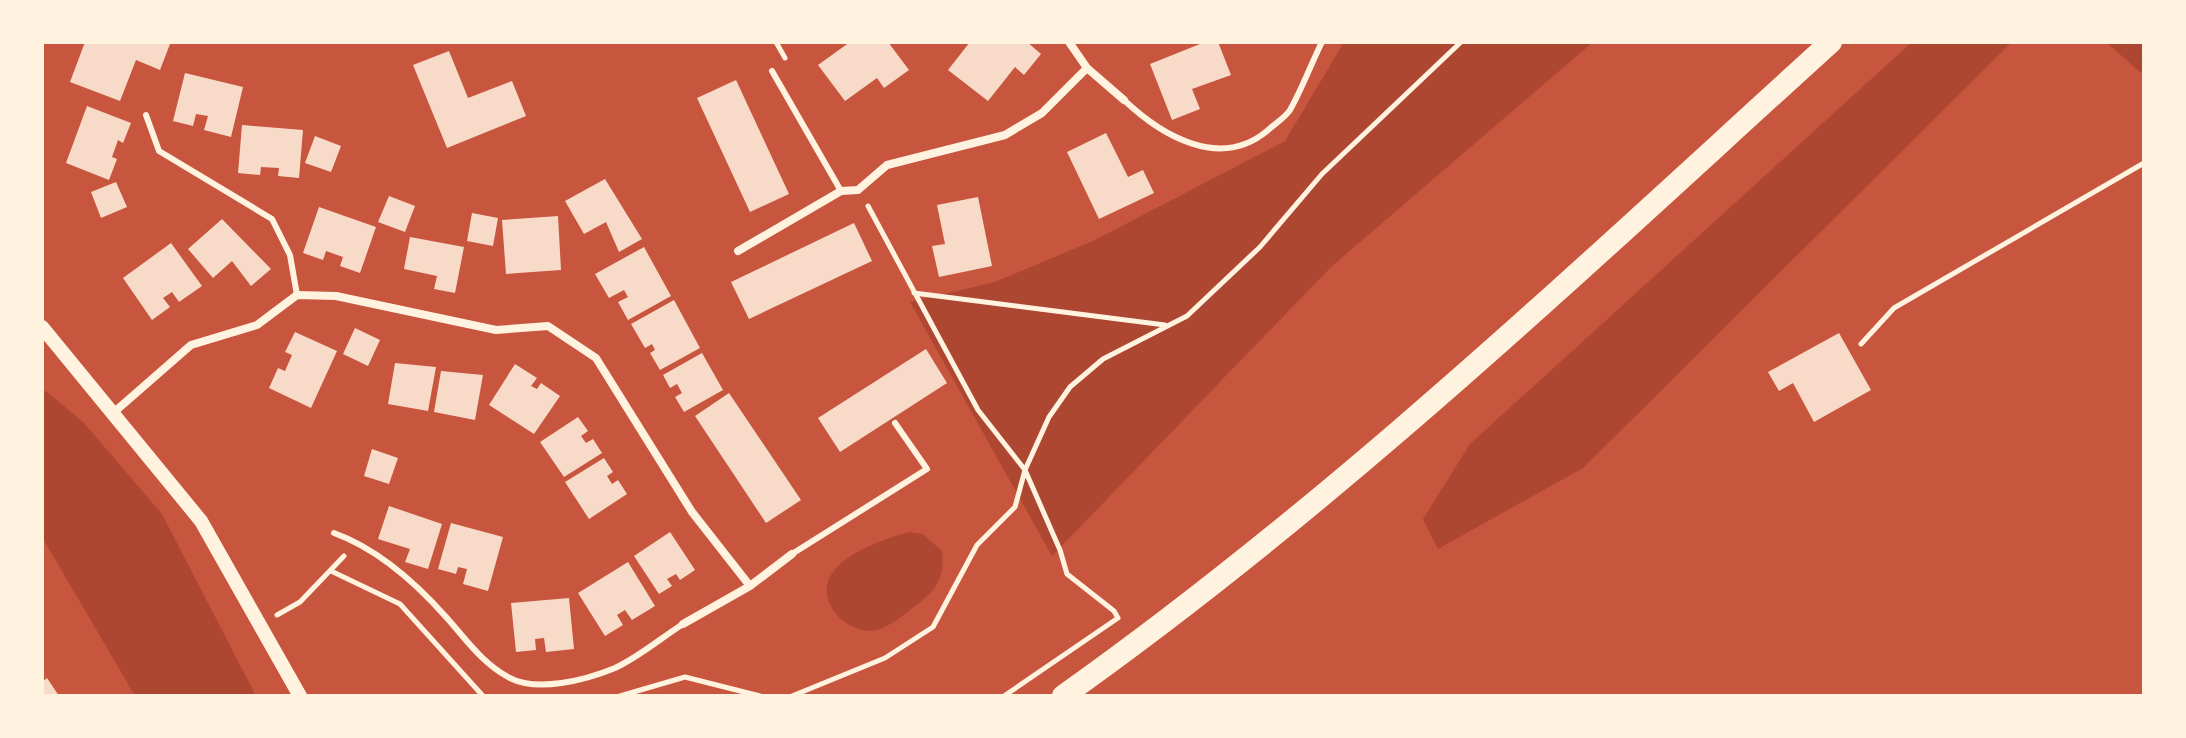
<svg xmlns="http://www.w3.org/2000/svg" width="2186" height="738" font-family="Helvetica,sans-serif">
  <style>
    .green { fill: #ae4732 }
    .building { fill: #f7dbc8 }
    .lines { fill: none; stroke-linecap: round; stroke-linejoin: round }
    .path { stroke: #fff3e0; stroke-width: 5 }
    .service { stroke: #fff3e0; stroke-width: 6 }
    .minor { stroke: #fff3e0; stroke-width: 8 }
    .tertiary { stroke: #fff3e0; stroke-width: 14 }
    .trunk { stroke: #fff3e0; stroke-width: 22 }
  </style>
  <rect width="100%" height="100%" fill="#c8553d"/>
  <!-- green -->
  <path class="green" d="M 1344,42 L 1593,42 L 1331,267 L 1052,556 L 910,302 L 995,282 L 1095,240 L 1285,141 Z
    M 1912,42 L 2012,42 L 1583,468 L 1438,549 L 1423,519 L 1470,444 Z
    M 2106,42 L 2144,42 L 2144,73 L 2141,73 Z
    M 46,391 L 84,423 L 162,514 L 256,696 L 135,696 L 42,537 L 42,392 Z
    M 909,532 L 923,534 L 942,551 C 945,579 936,591 914,607 C 903,615 891,626 877,630 C 847,637 812,599 833,572 C 849,551 884,539 909,532 Z"/>
  <!-- building -->
  <path class="building" d="M 85,42 L 165,42 L 170,44 L 160,70 L 136,60 L 120,101 L 70,82 Z
    M 850,42 L 888,42 L 909,70 L 884,88 L 877,78 L 845,101 L 818,65 Z
    M 970,42 L 1027,42 L 1041,54 L 1024,75 L 1015,67 L 988,101 L 948,70 Z
    M 1205,42 L 1218,42 L 1231,75 L 1192,89 L 1200,109 L 1172,120 L 1150,64 Z
    M 449,51 L 468,98 L 512,81 L 526,116 L 447,148 L 413,65 Z
    M 185,73 L 243,87 L 231,137 L 204,130 L 208,116 L 196,114 L 193,126 L 173,121 Z
    M 736,80 L 789,194 L 750,212 L 697,98 Z
    M 87,106 L 131,123 L 123,143 L 118,140 L 112,157 L 117,159 L 109,180 L 66,163 Z
    M 242,125 L 303,130 L 299,178 L 278,176 L 279,168 L 261,167 L 260,175 L 238,173 Z
    M 1106,133 L 1128,177 L 1143,170 L 1154,193 L 1099,219 L 1067,152 Z
    M 315,136 L 341,146 L 331,172 L 305,163 Z
    M 605,179 L 642,239 L 619,252 L 606,222 L 584,234 L 565,201 Z
    M 116,182 L 127,207 L 101,218 L 91,192 Z
    M 389,196 L 415,206 L 405,232 L 378,222 Z
    M 978,197 L 992,266 L 939,277 L 932,246 L 945,244 L 937,205 Z
    M 319,207 L 376,227 L 360,273 L 340,266 L 343,257 L 326,251 L 323,260 L 303,253 Z
    M 472,213 L 498,218 L 493,246 L 467,241 Z
    M 558,216 L 561,270 L 506,274 L 502,220 Z
    M 222,219 L 271,269 L 251,286 L 232,261 L 213,278 L 188,249 Z
    M 854,223 L 872,261 L 749,319 L 731,282 Z
    M 410,237 L 464,247 L 455,293 L 434,289 L 437,276 L 404,269 Z
    M 171,243 L 202,286 L 179,302 L 172,292 L 163,298 L 170,307 L 152,320 L 123,278 Z
    M 644,247 L 671,296 L 628,320 L 618,302 L 628,297 L 624,290 L 609,298 L 595,274 Z
    M 674,300 L 700,348 L 660,370 L 650,353 L 655,350 L 652,344 L 645,348 L 631,324 Z
    M 355,328 L 380,340 L 368,366 L 343,354 Z
    M 295,332 L 337,351 L 311,408 L 269,388 L 278,368 L 285,371 L 292,355 L 285,352 Z
    M 1839,333 L 1871,390 L 1814,422 L 1793,383 L 1779,391 L 1768,372 Z
    M 926,349 L 947,383 L 840,452 L 818,418 Z
    M 702,353 L 723,390 L 684,412 L 675,397 L 682,393 L 677,384 L 670,388 L 663,375 Z
    M 395,363 L 436,367 L 428,411 L 388,404 Z
    M 515,364 L 537,378 L 531,386 L 537,389 L 541,383 L 560,396 L 534,434 L 489,405 Z
    M 441,371 L 483,375 L 475,420 L 434,412 Z
    M 729,393 L 801,500 L 766,523 L 695,416 Z
    M 578,417 L 588,431 L 581,436 L 586,443 L 593,439 L 602,453 L 564,477 L 540,442 Z
    M 372,449 L 398,458 L 389,484 L 364,476 Z
    M 604,458 L 613,472 L 607,476 L 612,484 L 618,480 L 627,494 L 589,519 L 565,482 Z
    M 389,506 L 442,524 L 428,569 L 405,562 L 410,549 L 378,539 Z
    M 451,523 L 503,537 L 488,591 L 463,584 L 467,569 L 458,567 L 456,574 L 438,569 Z
    M 670,532 L 695,570 L 680,580 L 676,574 L 667,579 L 672,586 L 659,594 L 634,556 Z
    M 628,562 L 655,606 L 632,620 L 625,610 L 617,615 L 623,625 L 605,636 L 578,593 Z
    M 569,598 L 574,649 L 546,652 L 544,638 L 535,639 L 536,650 L 516,652 L 511,603 Z
    M 47,678 L 59,696 L 42,696 L 42,682 Z"/>
  <g class="lines">
    <!-- path -->
    <path class="path" d="M 776,42 L 785,58
      M 868,206 L 978,410 L 1025,470 L 1060,550 L 1067,574 L 1114,611 L 1118,618 L 1004,696
      M 914,293 L 1165,325
      M 1861,344 L 1894,308 L 2144,163
      M 331,571 L 400,604 L 483,696
      M 277,615 L 300,602 L 344,556
      M 620,696 L 685,677 L 760,696
      M 792,696 L 885,658 L 933,627 L 977,545 L 1015,507 L 1025,470 L 1049,417 L 1070,387 L 1103,359 L 1187,316 L 1260,247 L 1322,174 L 1461,42"/>
    <!-- service -->
    <path class="service" d="M 772,71 L 841,191
      M 1124,100 C 1162,136 1220,170 1267,131 C 1274,124 1285,118 1290,110 C 1302,89 1311,64 1322,42
      M 146,115 L 159,151 L 272,219 L 290,255 L 297,295
      M 334,533 C 378,549 415,582 446,617 C 466,639 481,662 508,677 C 537,693 586,680 615,668 C 639,657 661,638 683,624
      M 792,554 L 927,469 L 895,423"/>
    <!-- minor -->
    <path class="minor" d="M 1069,42 L 1087,68 L 1124,100
      M 738,251 L 841,191 L 858,190 L 887,165 L 1005,135 L 1042,113 L 1087,68
      M 112,414 L 191,345 L 257,325 L 297,295 L 336,296 L 496,330 L 548,326 L 596,358 L 692,512 L 750,586
      M 683,624 L 750,586 L 792,554"/>
    <!-- tertiary -->
    <path class="tertiary" d="M 42,327 L 201,521 L 300,696"/>
    <!-- trunk -->
    <path class="trunk" d="M 1063,696 C 1338,501 1582,268 1831,42"/>
  </g>
  <!-- border -->
  <rect width="2186" height="738" fill="none" stroke="#fff3e0" stroke-width="88"/>
</svg>
